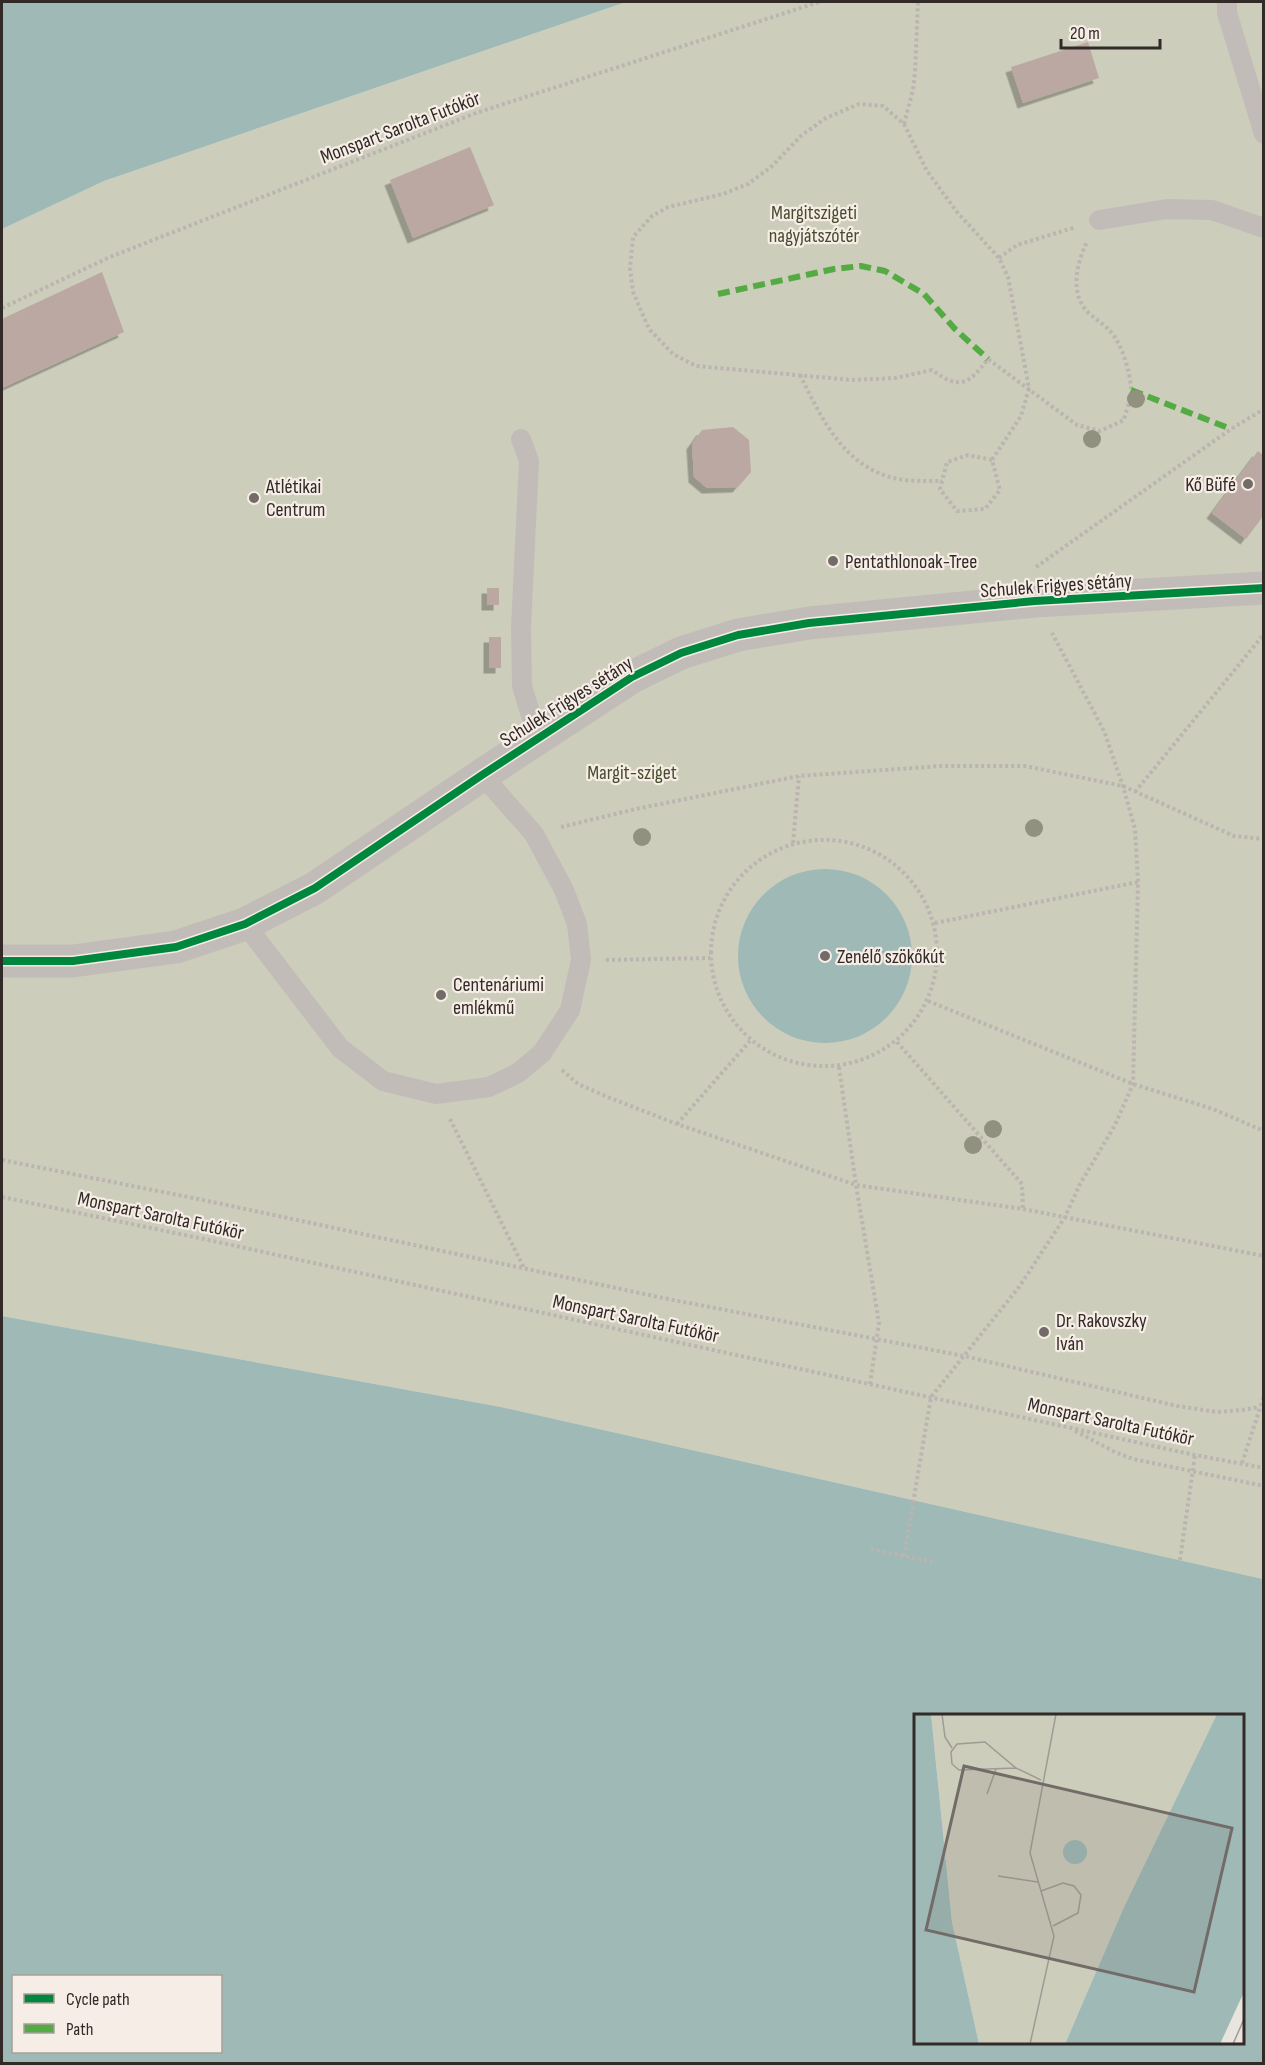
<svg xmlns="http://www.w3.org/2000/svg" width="1265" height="2065" font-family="'Sofia Sans Condensed',sans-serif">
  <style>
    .green { fill: #cdcdbb }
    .water { fill: #9eb9b6; fill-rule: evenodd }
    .building { fill: #bca8a2; filter: url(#shadow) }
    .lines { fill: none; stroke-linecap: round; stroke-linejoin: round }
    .path { stroke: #bbb4b1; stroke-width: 4; stroke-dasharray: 3 3; stroke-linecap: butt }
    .lane { stroke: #c2bcb8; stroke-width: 20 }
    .street { stroke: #c2bcb8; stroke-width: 33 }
    .quiet { stroke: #54ab44; stroke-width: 6; stroke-dasharray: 12 6; stroke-linecap: butt }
    .cycleway-casing { stroke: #f6ede6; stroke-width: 11 }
    .cycleway { stroke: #00873e; stroke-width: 8 }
    .tree { fill: #90917e }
    .poi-dot { fill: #726b67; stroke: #f6ede6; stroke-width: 2 }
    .labels { text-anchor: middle; stroke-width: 4.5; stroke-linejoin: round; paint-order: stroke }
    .street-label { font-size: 20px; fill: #322a27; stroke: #f6ede6 }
    .park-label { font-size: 20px; fill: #464d2e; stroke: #f6ede6 }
    .poi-label { font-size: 20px; fill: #322a27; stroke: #f6ede6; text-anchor: start }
    .inset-road { fill: none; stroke: #a09a95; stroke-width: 1.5 }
    .view { fill: #726b67; fill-opacity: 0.15; stroke: #726b67; stroke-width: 3 }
    .inset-edge { fill: none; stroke: #322a27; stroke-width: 3 }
  </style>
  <defs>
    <filter id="shadow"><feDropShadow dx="-5.5" dy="5.5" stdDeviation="0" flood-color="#0004"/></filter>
  </defs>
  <rect width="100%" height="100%" fill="#eae4df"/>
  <!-- green -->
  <path class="green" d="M 626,2 L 1263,2 L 1263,1579 L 501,1407 L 2,1316 L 2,229 L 104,181 Z"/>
  <!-- water -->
  <path class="water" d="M 2,2 L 626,2 L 104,181 L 2,229 Z
    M738 956a87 87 0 1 1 174 0a87 87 0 1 1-174 0Z
    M 2,1316 L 501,1407 L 1263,1579 L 1263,2063 L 2,2063 ZM 916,1716 L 1242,1716 L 1242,2042 L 916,2042 ZM 14,1976 L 220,1976 L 220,2052 L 14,2052 Z"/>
  <!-- building -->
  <path class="building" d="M 1088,42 L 1099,78 L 1023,103 L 1011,67 Z
    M 470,147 L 494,205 L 413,238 L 390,180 Z
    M 102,272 L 124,332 L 2,388 L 2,319 Z
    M 733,427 L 749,440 L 751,472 L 738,487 L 707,488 L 694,477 L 692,444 L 702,430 Z
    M 1258,451 L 1264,456 L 1264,515 L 1246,539 L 1212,513 Z
    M 487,588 L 499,588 L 499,605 L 487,605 Z
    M 489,637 L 501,637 L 501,668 L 489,668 Z"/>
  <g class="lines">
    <!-- path -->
    <path class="path" d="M 904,124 L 913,90 L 915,72 L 918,2
      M 999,258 L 1017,245 L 1076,227
      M 2,308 L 110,257 L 476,113 L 819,2
      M 800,375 C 819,413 839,457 881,474 C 900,482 922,481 942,481
      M 992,460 L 968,455 L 947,462 L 940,489 L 957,511 L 985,509 L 1000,490 L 992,460 L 1021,416 L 1029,388 L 1008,277 L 999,258 L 957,212 L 927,171 L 904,124 L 883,106 L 859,104 L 826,118 L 802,135 L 771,167 L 748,184 L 723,194 L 668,207 L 652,216 L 633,237 L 630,268 L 633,292 L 649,329 L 673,354 L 696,366 L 852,380 L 896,378 L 932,370 C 960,390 968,385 988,359 L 1077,425 L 1100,431 L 1124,420 C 1126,410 1132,398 1131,388 C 1130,372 1123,349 1114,336 C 1107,326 1099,322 1090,314 C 1069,296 1076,264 1087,242
      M 1036,567 L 1231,429 L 1264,409
      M 1135,792 L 1264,634
      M 561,827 L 636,809 L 799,776 L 941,766 L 1025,766 L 1123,786 L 1234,836 L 1264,839
      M711 953a113 113 0 1 1 226 0a113 113 0 1 1-226 0Z
      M 793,843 L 799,776
      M 935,923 L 1138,882
      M 606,960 L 710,958
      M 928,1001 L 1133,1084 L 1213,1109 L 1264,1131
      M 897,1042 L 1022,1184 L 1023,1209
      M 839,1067 L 856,1185 L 879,1323 L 870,1384
      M 562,1070 L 578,1084 L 610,1098 L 677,1124 L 856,1185 L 1023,1209 L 1264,1256
      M 450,1119 L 524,1268
      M 677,1124 L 750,1041
      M 2,1160 L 203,1200 L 663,1298 L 964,1356 L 1177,1406 L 1217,1412 L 1242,1410 L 1260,1407
      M 2,1197 L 204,1239 L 1195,1455 L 1264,1468
      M 1075,1431 L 1115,1452 L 1133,1459 L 1264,1486
      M 1242,1463 L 1264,1396
      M 871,1549 L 933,1562
      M 904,1556 L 931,1397 L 1019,1287 L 1065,1217 L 1080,1184 L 1115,1125 L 1133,1084 L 1138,882 L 1135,829 L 1123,786 L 1104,731 L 1052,633
      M 1180,1560 L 1195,1455"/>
    <!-- lane -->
    <path class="lane" d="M 1227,2 L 1227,13 L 1264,134
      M 1099,220 L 1167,209 L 1212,210 L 1264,228
      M 521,439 L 529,461 L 521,627 L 522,686 L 538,738
      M 245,924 L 340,1048 L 383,1081 L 436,1094 L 489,1087 L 518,1073 L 542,1053 L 570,1010 L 581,960 L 577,924 L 564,890 L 534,834 L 482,775"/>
    <!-- street -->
    <path class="street" d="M 2,961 L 73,961 L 176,947 L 245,924 L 315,888 L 482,775 L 632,677 L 681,653 L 738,635 L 809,623 L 1035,601 L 1264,588"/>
    <!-- quiet -->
    <path class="quiet" d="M 718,294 L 834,269 L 861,266 L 885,271 L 924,294 L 955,329 L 988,359
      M 1131,390 L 1231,429"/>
    <defs>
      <path id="cycleway" d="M 2,961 L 73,961 L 176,947 L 245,924 L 315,888 L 482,775 L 632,677 L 681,653 L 738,635 L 809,623 L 1035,601 L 1264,588"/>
    </defs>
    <!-- cycleway casing -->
    <use href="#cycleway" class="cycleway-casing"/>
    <!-- cycleway -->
    <use href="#cycleway" class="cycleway"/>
  </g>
  <!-- trees -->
  <g class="tree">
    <circle cx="1136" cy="399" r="9"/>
    <circle cx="1092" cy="439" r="9"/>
    <circle cx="1034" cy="828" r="9"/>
    <circle cx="642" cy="837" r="9"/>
    <circle cx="993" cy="1129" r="9"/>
    <circle cx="973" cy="1145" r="9"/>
  </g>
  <!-- markers -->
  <g class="poi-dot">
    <circle cx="1248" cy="484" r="6"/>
    <circle cx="254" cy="498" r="6"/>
    <circle cx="833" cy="561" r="6"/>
    <circle cx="825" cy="956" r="6"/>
    <circle cx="441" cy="995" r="6"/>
    <circle cx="1044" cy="1332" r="6"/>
  </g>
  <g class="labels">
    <!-- street labels -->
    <g class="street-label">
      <text transform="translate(400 127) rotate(-21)" y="7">Monspart Sarolta Futókör</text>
      <text transform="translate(1056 585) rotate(-4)" y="7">Schulek Frigyes sétány</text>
      <text transform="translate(566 701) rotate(-32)" y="7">Schulek Frigyes sétány</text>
      <text transform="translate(161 1215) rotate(12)" y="7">Monspart Sarolta Futókör</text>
      <text transform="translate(636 1318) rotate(12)" y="7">Monspart Sarolta Futókör</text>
      <text transform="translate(1111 1421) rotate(12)" y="7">Monspart Sarolta Futókör</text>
    </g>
    <!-- park labels -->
    <g class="park-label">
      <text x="814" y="219">Margitszigeti<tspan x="814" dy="23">nagyjátszótér</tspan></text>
      <text x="632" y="779">Margit-sziget</text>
    </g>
    <!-- poi labels -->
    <g class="poi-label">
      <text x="1236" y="491" text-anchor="end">Kő Büfé</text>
      <text x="266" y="493">Atlétikai<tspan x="266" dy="23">Centrum</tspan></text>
      <text x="845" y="568">Pentathlonoak-Tree</text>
      <text x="837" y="963">Zenélő szökőkút</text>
      <text x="453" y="991">Centenáriumi<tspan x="453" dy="23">emlékmű</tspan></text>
      <text x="1056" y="1327">Dr. Rakovszky<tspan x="1056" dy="23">Iván</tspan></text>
    </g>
  </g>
  <!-- overview -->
  <g transform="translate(914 1714)">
    <rect width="330" height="330" fill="#eae4df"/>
    <path d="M 17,0 L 303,0 L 210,193 L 151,330 L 65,330 L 38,208 Z" fill="#cdcdbb"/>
    <path d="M 0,0 L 17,0 L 38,208 L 65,330 L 0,330 ZM 303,0 L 330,0 L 330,278 L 306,330 L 151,330 L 210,193 ZM149 138a12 12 0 1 1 24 0a12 12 0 1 1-24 0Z" fill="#9eb9b6"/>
    <path class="inset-road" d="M 28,0 L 31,23 L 38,34M 102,54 L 45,56 L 38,50 L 37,38 L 43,30 L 71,28 L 102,54 L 127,66M 73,80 L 82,55M 84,162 L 124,168M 127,177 L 149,169 L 160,172 L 167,181 L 164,199 L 139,212M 116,330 L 140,222 L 116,139 L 142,0M 319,330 L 330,305"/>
    <path class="view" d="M 50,52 L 318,114 L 280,278 L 12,216 Z"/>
    <rect width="330" height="330" class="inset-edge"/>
  </g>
  <!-- border -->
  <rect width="1265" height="2065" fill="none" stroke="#322a27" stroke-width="6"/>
  <!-- legend -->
  <rect x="12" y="1975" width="210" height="78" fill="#f6ede6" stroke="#a89f9a" stroke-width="1.5"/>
  <rect x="24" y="1994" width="30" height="9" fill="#00873e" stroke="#a89f9a" stroke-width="1.5"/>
  <text x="66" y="2005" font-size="18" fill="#322a27">Cycle path</text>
  <rect x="24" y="2024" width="30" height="9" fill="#54ab44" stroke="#a89f9a" stroke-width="1.5"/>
  <text x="66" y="2035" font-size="18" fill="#322a27">Path</text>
  <!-- scale -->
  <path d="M1061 39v9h99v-9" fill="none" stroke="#322a27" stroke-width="3"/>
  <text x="1070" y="39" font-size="18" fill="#322a27" stroke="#f6ede6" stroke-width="4.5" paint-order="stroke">20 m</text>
</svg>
